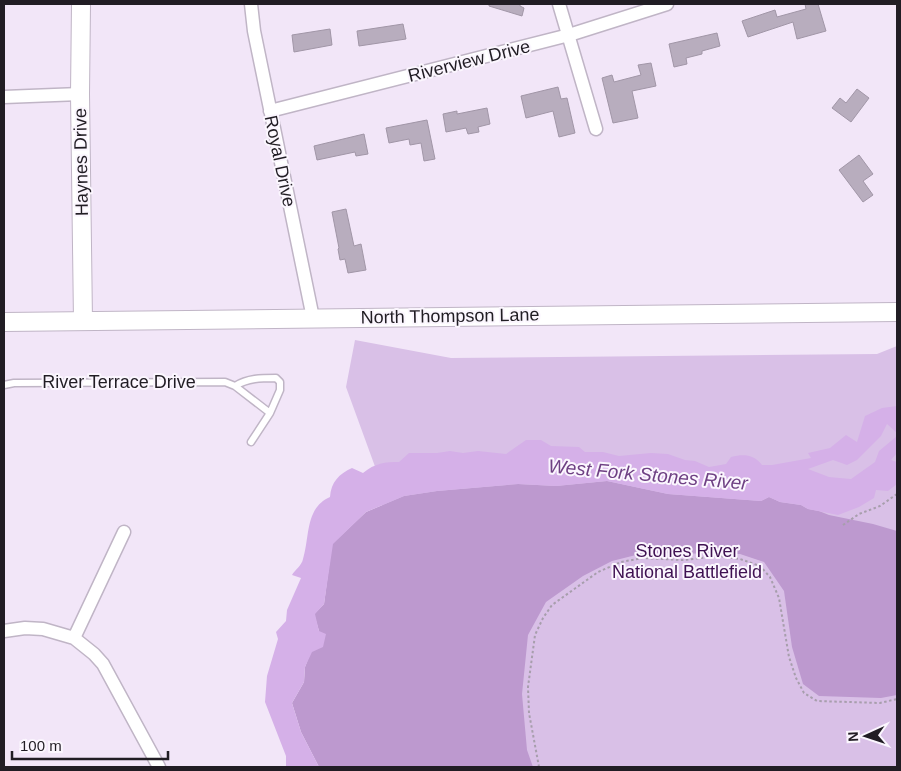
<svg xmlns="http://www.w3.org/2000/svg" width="901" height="771" font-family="Arial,sans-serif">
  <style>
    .green { fill: #d9c0e7 }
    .forest { fill: #bd99cf }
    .water { fill: #d5b0e8 }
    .building { fill: #b8adbe; stroke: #a196a7 }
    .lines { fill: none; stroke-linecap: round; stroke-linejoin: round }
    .lane-casing { stroke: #c0b5c6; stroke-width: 9 }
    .street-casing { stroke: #c0b5c6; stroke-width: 15 }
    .secondary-casing { stroke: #c0b5c6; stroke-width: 20 }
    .path { stroke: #a79eac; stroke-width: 2; stroke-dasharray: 2.5 2.5; stroke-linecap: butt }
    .lane { stroke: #fff; stroke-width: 6 }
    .street { stroke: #fff; stroke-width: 12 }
    .secondary { stroke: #fff; stroke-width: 18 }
    .labels { text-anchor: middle; stroke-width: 4; stroke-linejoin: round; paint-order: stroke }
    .street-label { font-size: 18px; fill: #211d24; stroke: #fbf6fe }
    .park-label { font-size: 18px; fill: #3f1152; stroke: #fbf6fe }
    .water-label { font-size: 19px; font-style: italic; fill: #6f4184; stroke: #fbf6fe }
  </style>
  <rect width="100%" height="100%" fill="#f2e6f8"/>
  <!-- green -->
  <path class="green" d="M 355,340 L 451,358 L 877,354 L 897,346 L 897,767 L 323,767 L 385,494 L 346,387 Z"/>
  <!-- forest -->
  <path class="forest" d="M 607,481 L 668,494 L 761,501 L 769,497 L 780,502 L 801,505 L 808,509 L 819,511 L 829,515 L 873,524 L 897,531 L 897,695 L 881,698 L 819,696 L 803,684 L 792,647 L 784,591 L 764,562 L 740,554 L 644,553 L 612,561 L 583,576 L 546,602 L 528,635 L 522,694 L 527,750 L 533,767 L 319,767 L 301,732 L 292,703 L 304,682 L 305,667 L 319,631 L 314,614 L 324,604 L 332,544 L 366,512 L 404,496 L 437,491 L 518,484 L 556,486 Z"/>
  <!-- water -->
  <path class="water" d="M 897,406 L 897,433 L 887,424 L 881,436 L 857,460 L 847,465 L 833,460 L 808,469 L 829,477 L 851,479 L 875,462 L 879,451 L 897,436 L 897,453 L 891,460 L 897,462 L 897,484 L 888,491 L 876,490 L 874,498 L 859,507 L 838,515 L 808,509 L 801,505 L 780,502 L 769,497 L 761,501 L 668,494 L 607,481 L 556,486 L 518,484 L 437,491 L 404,496 L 366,512 L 333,544 L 324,604 L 315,614 L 319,631 L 326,634 L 323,647 L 312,652 L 305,667 L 304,682 L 292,703 L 301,732 L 319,767 L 286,767 L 286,756 L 265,702 L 267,676 L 278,639 L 276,632 L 286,621 L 287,610 L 301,578 L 292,575 C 295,570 302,565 303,559 C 310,536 305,508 330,497 C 331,482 339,474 352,468 L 363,473 C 375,463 385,462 399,462 L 409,453 L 437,453 L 450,451 L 463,453 L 478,451 L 506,454 L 526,440 L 541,440 L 551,446 L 579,447 L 585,452 L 603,452 L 619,456 L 651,453 L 668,454 L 685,460 L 695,461 L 709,467 L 726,464 L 731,457 C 743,454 754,454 762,465 L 772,465 L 811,458 L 808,453 L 830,448 L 846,435 L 857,442 L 865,416 L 882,408 Z"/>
  <!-- building -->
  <path class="building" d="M 489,4 L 520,4 L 520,6 L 524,8 L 522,16 L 489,6 Z
    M 805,4 L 818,4 L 826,31 L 797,39 L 793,22 L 748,37 L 742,21 L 775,10 L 777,17 L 806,9 Z
    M 403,24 L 406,39 L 359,46 L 357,31 Z
    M 330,29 L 332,45 L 294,52 L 292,35 Z
    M 717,33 L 720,46 L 702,51 L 702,54 L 686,58 L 687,64 L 674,67 L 669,44 Z
    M 651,63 L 656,86 L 632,91 L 638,118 L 613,123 L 602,78 L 612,75 L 614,82 L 641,75 L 638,65 Z
    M 558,87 L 561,99 L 567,98 L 575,133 L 559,137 L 553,111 L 526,118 L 521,96 Z
    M 857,89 L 869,98 L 851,122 L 832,108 L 840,98 L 846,103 Z
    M 487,108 L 490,124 L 478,127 L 479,132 L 468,134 L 466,128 L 446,132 L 443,114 L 457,111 L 457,114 Z
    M 427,120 L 435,159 L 424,161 L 421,143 L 410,145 L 409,139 L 389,143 L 386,128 Z
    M 364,134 L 368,154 L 356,156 L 355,152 L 317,160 L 314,146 Z
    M 859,155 L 873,174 L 863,181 L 873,195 L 863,202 L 839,170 Z
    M 346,209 L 354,246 L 361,244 L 366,270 L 348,273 L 345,259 L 340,260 L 338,249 L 339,248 L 332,212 Z"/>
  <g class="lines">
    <defs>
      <path id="lane" d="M 4,385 L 14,383 L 225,382 L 235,386 L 270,413 L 251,442
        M 235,386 C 248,378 261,378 276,378 L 280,382 L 280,390 L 270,413"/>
      <path id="street" d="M 251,4 L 254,31 L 313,318
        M 559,4 L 596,129
        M 4,97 L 80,94
        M 270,111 L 569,35 L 667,4
        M 4,631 L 25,628 L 43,629 L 74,638 L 94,654 L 103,664 L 159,767
        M 74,638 L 124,532"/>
      <path id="secondary" d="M 81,4 L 80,94 L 83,321
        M 4,322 L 897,312"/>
    </defs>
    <!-- lane casing -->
    <use href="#lane" class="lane-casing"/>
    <!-- street casing -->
    <use href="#street" class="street-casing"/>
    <!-- secondary casing -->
    <use href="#secondary" class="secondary-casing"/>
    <!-- path -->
    <path class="path" d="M 843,525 L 859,514 L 880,506 L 897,494
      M 539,767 L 529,713 L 528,687 L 535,635 L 543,618 L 552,605 L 598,572 L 621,562 L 643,558 L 683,560 L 720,556 L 740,559 L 760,566 L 770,577 L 779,598 L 789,657 L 796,678 L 804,693 L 817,701 L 880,703 L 897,699"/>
    <!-- lane -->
    <use href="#lane" class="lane"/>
    <!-- street -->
    <use href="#street" class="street"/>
    <!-- secondary -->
    <use href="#secondary" class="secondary"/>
  </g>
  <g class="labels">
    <!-- street labels -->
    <g class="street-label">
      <text transform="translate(469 61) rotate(-14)" y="6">Riverview Drive</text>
      <text transform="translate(280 161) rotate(78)" y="6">Royal Drive</text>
      <text transform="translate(81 162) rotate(-91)" y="6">Haynes Drive</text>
      <text transform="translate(450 316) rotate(-1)" y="6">North Thompson Lane</text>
      <text x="119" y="388">River Terrace Drive</text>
    </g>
    <!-- park labels -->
    <g class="park-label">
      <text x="687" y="557">Stones River<tspan x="687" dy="21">National Battlefield</tspan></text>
    </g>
    <!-- water labels -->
    <g class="water-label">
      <text transform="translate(648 474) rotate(5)" y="7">West Fork Stones River</text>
    </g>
  </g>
  <!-- border -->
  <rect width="901" height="771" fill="none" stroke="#211d24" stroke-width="10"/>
  <!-- north arrow -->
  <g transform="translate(866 736) rotate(267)" stroke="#fbf6fe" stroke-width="4" paint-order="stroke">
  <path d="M0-4L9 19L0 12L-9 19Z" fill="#211d24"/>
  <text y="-8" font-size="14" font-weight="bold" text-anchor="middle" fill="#211d24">N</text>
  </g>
  <!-- scale -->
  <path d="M12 751v8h156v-8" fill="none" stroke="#211d24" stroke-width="2.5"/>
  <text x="20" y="751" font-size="15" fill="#211d24" stroke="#fbf6fe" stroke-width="4" paint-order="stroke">100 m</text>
</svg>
